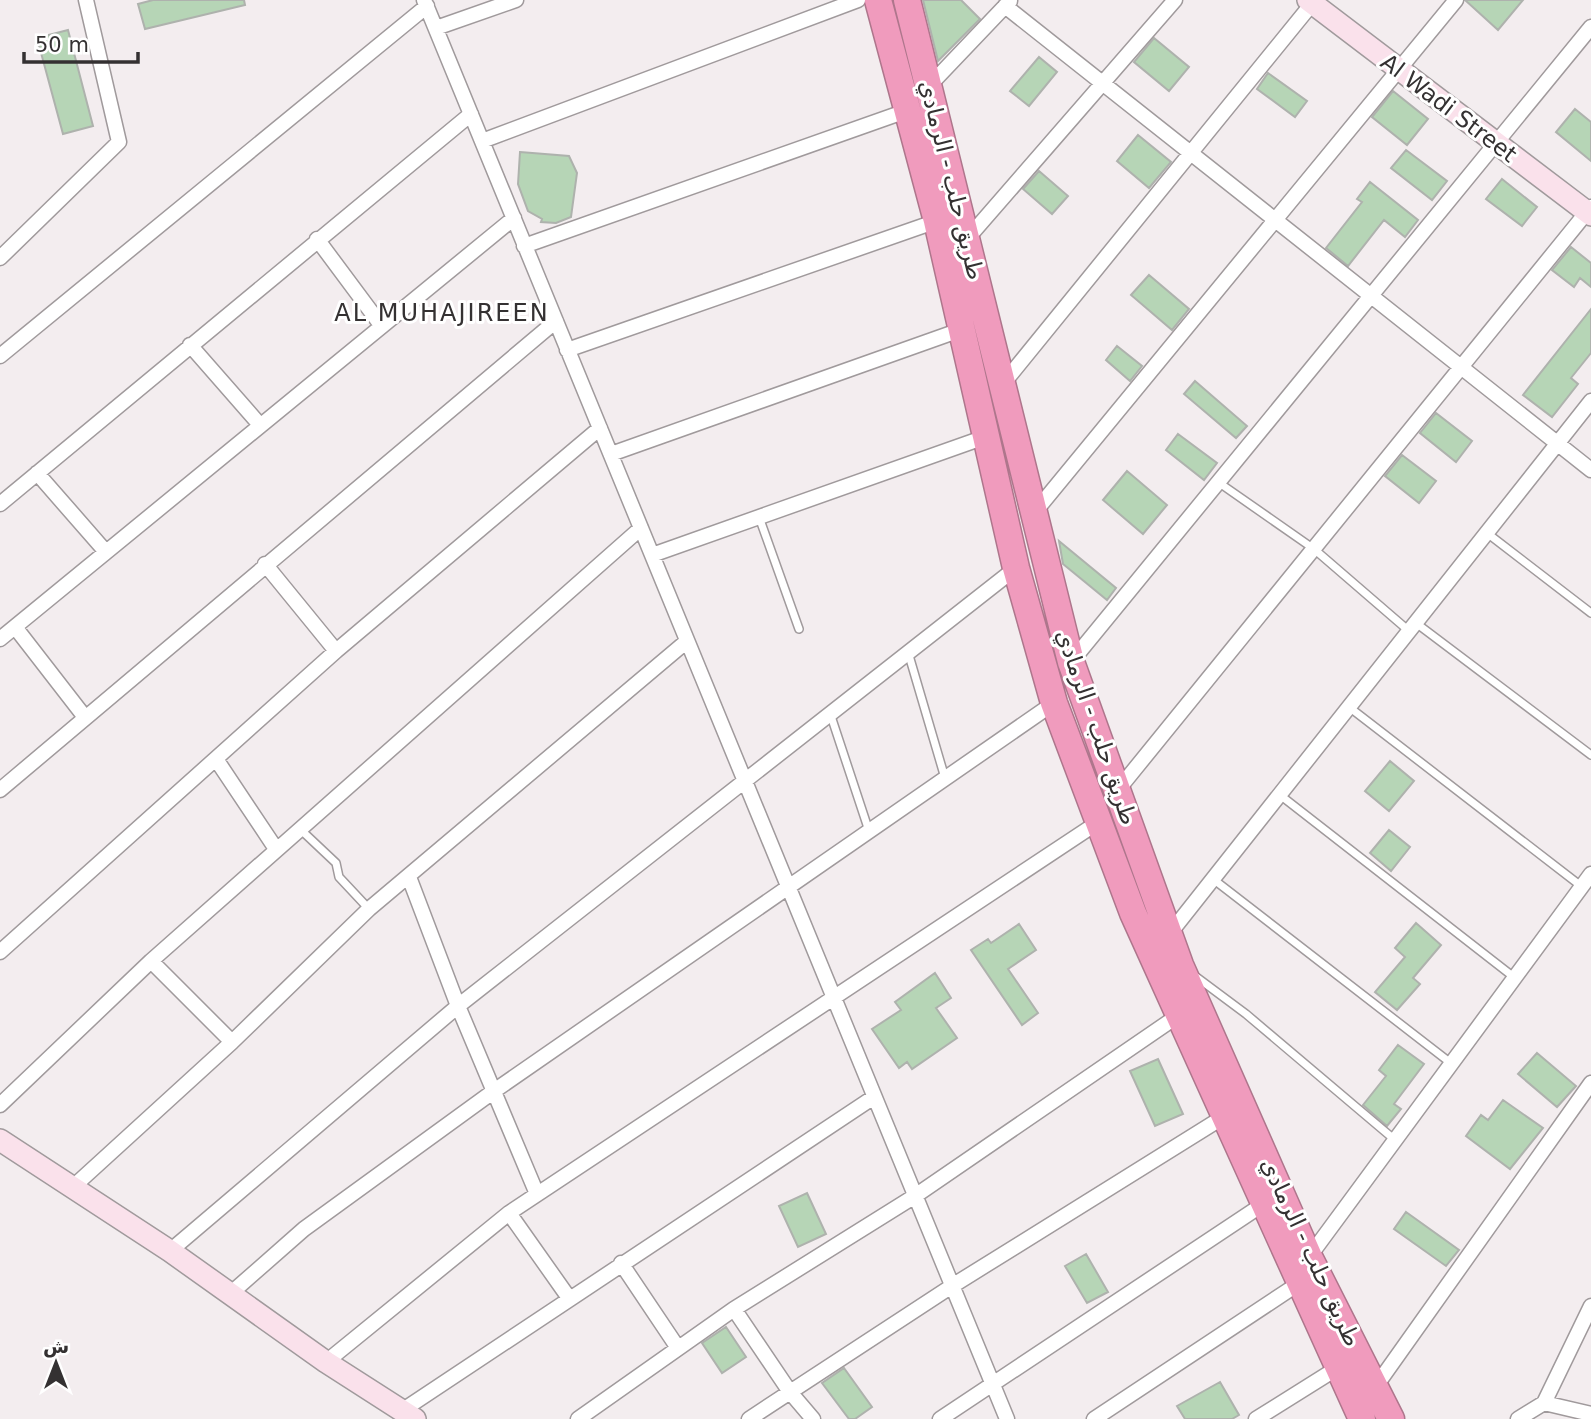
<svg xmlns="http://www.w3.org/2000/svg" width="1591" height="1419" font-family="'DejaVu Sans','Noto Naskh Arabic',sans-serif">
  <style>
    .building { fill: #b6d5b6; stroke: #aeb2ad; stroke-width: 2 }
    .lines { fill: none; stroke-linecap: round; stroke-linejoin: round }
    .lane-casing { stroke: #a09a9c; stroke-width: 10 }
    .street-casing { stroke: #a09a9c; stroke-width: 17 }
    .secondary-casing { stroke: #a09a9c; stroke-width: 24 }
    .highway-casing { stroke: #ae768c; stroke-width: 29 }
    .lane { stroke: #fff; stroke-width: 7 }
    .street { stroke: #fff; stroke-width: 14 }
    .secondary { stroke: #fae1eb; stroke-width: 21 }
    .highway { stroke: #f09bbd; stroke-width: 26 }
    .labels { text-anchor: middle; stroke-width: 6; stroke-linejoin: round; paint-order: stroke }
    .street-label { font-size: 23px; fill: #343132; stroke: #fff }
    .neighbourhood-label { font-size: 24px; letter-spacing: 2px; fill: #343132; stroke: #fff }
  </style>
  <rect width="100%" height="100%" fill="#f3edef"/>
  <!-- building -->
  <path class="building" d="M 153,0 L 244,0 L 245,5 L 145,29 L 138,4 Z
    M 923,0 L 961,0 L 980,19 L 938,61 Z
    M 1465,0 L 1523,0 L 1498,30 Z
    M 68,30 L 93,126 L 63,134 L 37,38 Z
    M 1154,38 L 1189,67 L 1169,91 L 1134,62 Z
    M 1039,57 L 1057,72 L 1029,106 L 1010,91 Z
    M 1268,73 L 1307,101 L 1295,117 L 1257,89 Z
    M 1393,91 L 1428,119 L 1407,145 L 1372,117 Z
    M 1575,109 L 1591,122 L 1591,161 L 1556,132 Z
    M 1138,135 L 1171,162 L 1149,188 L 1117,161 Z
    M 1406,150 L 1447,181 L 1432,200 L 1391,168 Z
    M 520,152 L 569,156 L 577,173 L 571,217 L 556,223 L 541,222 L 542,219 L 528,211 L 518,184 Z
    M 1039,171 L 1068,196 L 1052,214 L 1023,189 Z
    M 1502,179 L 1537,207 L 1522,226 L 1486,199 Z
    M 1370,182 L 1418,220 L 1405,237 L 1384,220 L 1348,266 L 1326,248 L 1362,202 L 1357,199 Z
    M 1571,247 L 1591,263 L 1591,287 L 1580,278 L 1574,287 L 1552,270 Z
    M 1149,275 L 1189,309 L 1172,330 L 1131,295 Z
    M 1591,309 L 1591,353 L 1571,378 L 1578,384 L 1552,417 L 1523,395 Z
    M 1117,346 L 1142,366 L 1130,381 L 1106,360 Z
    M 1195,381 L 1247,426 L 1236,438 L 1184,394 Z
    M 1436,413 L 1472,441 L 1456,462 L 1420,433 Z
    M 1178,434 L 1217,463 L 1204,480 L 1166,450 Z
    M 1402,455 L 1436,481 L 1419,503 L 1385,476 Z
    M 1127,471 L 1167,505 L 1143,534 L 1103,500 Z
    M 1059,541 L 1116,588 L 1107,600 L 1063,564 Z
    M 1390,761 L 1414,781 L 1389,811 L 1365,791 Z
    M 1389,830 L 1410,847 L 1391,871 L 1370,853 Z
    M 1416,923 L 1441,945 L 1413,978 L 1420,984 L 1397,1010 L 1375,992 L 1405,957 L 1395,948 Z
    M 1019,924 L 1036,950 L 1008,969 L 1038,1013 L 1022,1025 L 971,950 L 988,939 L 991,943 Z
    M 935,973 L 951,998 L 936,1008 L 957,1038 L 912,1069 L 907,1062 L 899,1068 L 872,1029 L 901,1010 L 895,1002 Z
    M 1398,1045 L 1424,1064 L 1394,1104 L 1401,1109 L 1387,1126 L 1363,1105 L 1386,1076 L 1379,1070 Z
    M 1537,1053 L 1576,1086 L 1557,1107 L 1518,1074 Z
    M 1158,1059 L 1183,1114 L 1155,1126 L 1130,1071 Z
    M 1503,1100 L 1543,1128 L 1510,1169 L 1466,1136 L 1481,1115 L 1488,1120 Z
    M 807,1193 L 826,1234 L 798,1247 L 779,1206 Z
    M 1406,1212 L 1459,1250 L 1446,1266 L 1394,1229 Z
    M 1086,1254 L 1108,1292 L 1087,1303 L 1065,1266 Z
    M 726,1327 L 746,1357 L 722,1373 L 702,1343 Z
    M 844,1368 L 872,1407 L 855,1419 L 849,1419 L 822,1383 Z
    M 1220,1382 L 1239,1415 L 1232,1419 L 1185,1419 L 1177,1406 Z"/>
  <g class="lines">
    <defs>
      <path id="lane" d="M 1218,482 L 1314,549 L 1409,631
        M 759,517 L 799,629
        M 1487,533 L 1591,613
        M 1416,623 L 1591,755
        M 908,652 L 945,778
        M 1349,707 L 1581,886
        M 830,713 L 869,831
        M 1280,795 L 1515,978
        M 301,830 L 336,863 L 339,877 L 369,909
        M 1213,879 L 1452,1064
        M 1195,976 L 1246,1014 L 1395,1140"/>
      <path id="street" d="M 424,0 L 1007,1419
        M 1005,6 L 1591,470
        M 436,28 L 516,0
        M 929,86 L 1010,1
        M 482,141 L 858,0
        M 317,239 L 381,325
        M 967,239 L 1175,0
        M 524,246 L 909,110
        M 0,258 L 119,142 L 86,0
        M 190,345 L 260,425
        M 567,350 L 937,221
        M 0,356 L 427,6
        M 1002,385 L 1315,0
        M 611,454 L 963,329
        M 37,473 L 106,552
        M 0,504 L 471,114
        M 1034,513 L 1456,0
        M 652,555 L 988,436
        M 265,564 L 336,651
        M 15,627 L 84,716
        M 0,639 L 514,218
        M 1071,662 L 1591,27
        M 216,759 L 276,849
        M 0,790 L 556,321
        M 1117,791 L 1591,207
        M 409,877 L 458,1006 L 537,1194
        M 1171,932 L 1591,401
        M 0,952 L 336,651 L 600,428
        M 151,961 L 232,1042
        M 0,1105 L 151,961 L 641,528
        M 73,1187 L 232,1042 L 369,909 L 687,641
        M 509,1213 L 569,1298
        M 170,1251 L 458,1006 L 1016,568
        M 1309,1257 L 1591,874
        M 621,1263 L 678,1348
        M 229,1295 L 304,1229 L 494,1091 L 1054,703
        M 734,1309 L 790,1392 L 813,1419
        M 326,1362 L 509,1213 L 1100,821
        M 1376,1386 L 1591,1083
        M 1544,1403 L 1591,1414
        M 403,1410 L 874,1097
        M 578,1419 L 734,1309 L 915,1196 L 1179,1015
        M 749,1419 L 952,1286 L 1225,1116
        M 940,1419 L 1265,1203
        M 1094,1419 L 1301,1282
        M 1256,1419 L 1339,1367
        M 1518,1419 L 1544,1403 L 1591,1306"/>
      <path id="secondary" d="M 1308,0 L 1591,215
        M 0,1140 L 170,1251 L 326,1362 L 415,1419"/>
      <path id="highway" d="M 878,0 L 937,221 L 1016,568 L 1054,703 L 1133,913 L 1362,1419
        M 907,0 L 1071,662 L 1180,965 L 1309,1257 L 1391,1419"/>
    </defs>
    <!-- lane casing -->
    <use href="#lane" class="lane-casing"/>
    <!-- street casing -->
    <use href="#street" class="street-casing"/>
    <!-- secondary casing -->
    <use href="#secondary" class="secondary-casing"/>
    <!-- highway casing -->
    <use href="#highway" class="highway-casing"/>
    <!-- lane -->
    <use href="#lane" class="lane"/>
    <!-- street -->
    <use href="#street" class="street"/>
    <!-- secondary -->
    <use href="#secondary" class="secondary"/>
    <!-- highway -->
    <use href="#highway" class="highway"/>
  </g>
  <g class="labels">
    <!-- street labels -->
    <g class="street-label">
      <text transform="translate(1449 108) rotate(37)" y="8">Al Wadi Street</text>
      <text transform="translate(952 180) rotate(76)" y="8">طريق حلب - الرمادي</text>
      <text transform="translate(1097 727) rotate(71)" y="8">طريق حلب - الرمادي</text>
      <text transform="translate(1311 1252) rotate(65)" y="8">طريق حلب - الرمادي</text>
    </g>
    <!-- neighbourhood labels -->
    <g class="neighbourhood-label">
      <text x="442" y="321">AL MUHAJIREEN</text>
    </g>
  </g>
  <!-- north arrow -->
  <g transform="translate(56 1363)" stroke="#ffffff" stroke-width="5" paint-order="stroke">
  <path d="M0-5L12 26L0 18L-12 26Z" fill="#343132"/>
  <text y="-10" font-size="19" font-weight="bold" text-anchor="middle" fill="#343132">ش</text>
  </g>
  <!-- scale -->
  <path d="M24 52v10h114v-10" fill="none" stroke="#343132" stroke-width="3.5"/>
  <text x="35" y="52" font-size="21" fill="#343132" stroke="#ffffff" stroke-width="5" paint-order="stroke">50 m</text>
</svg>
